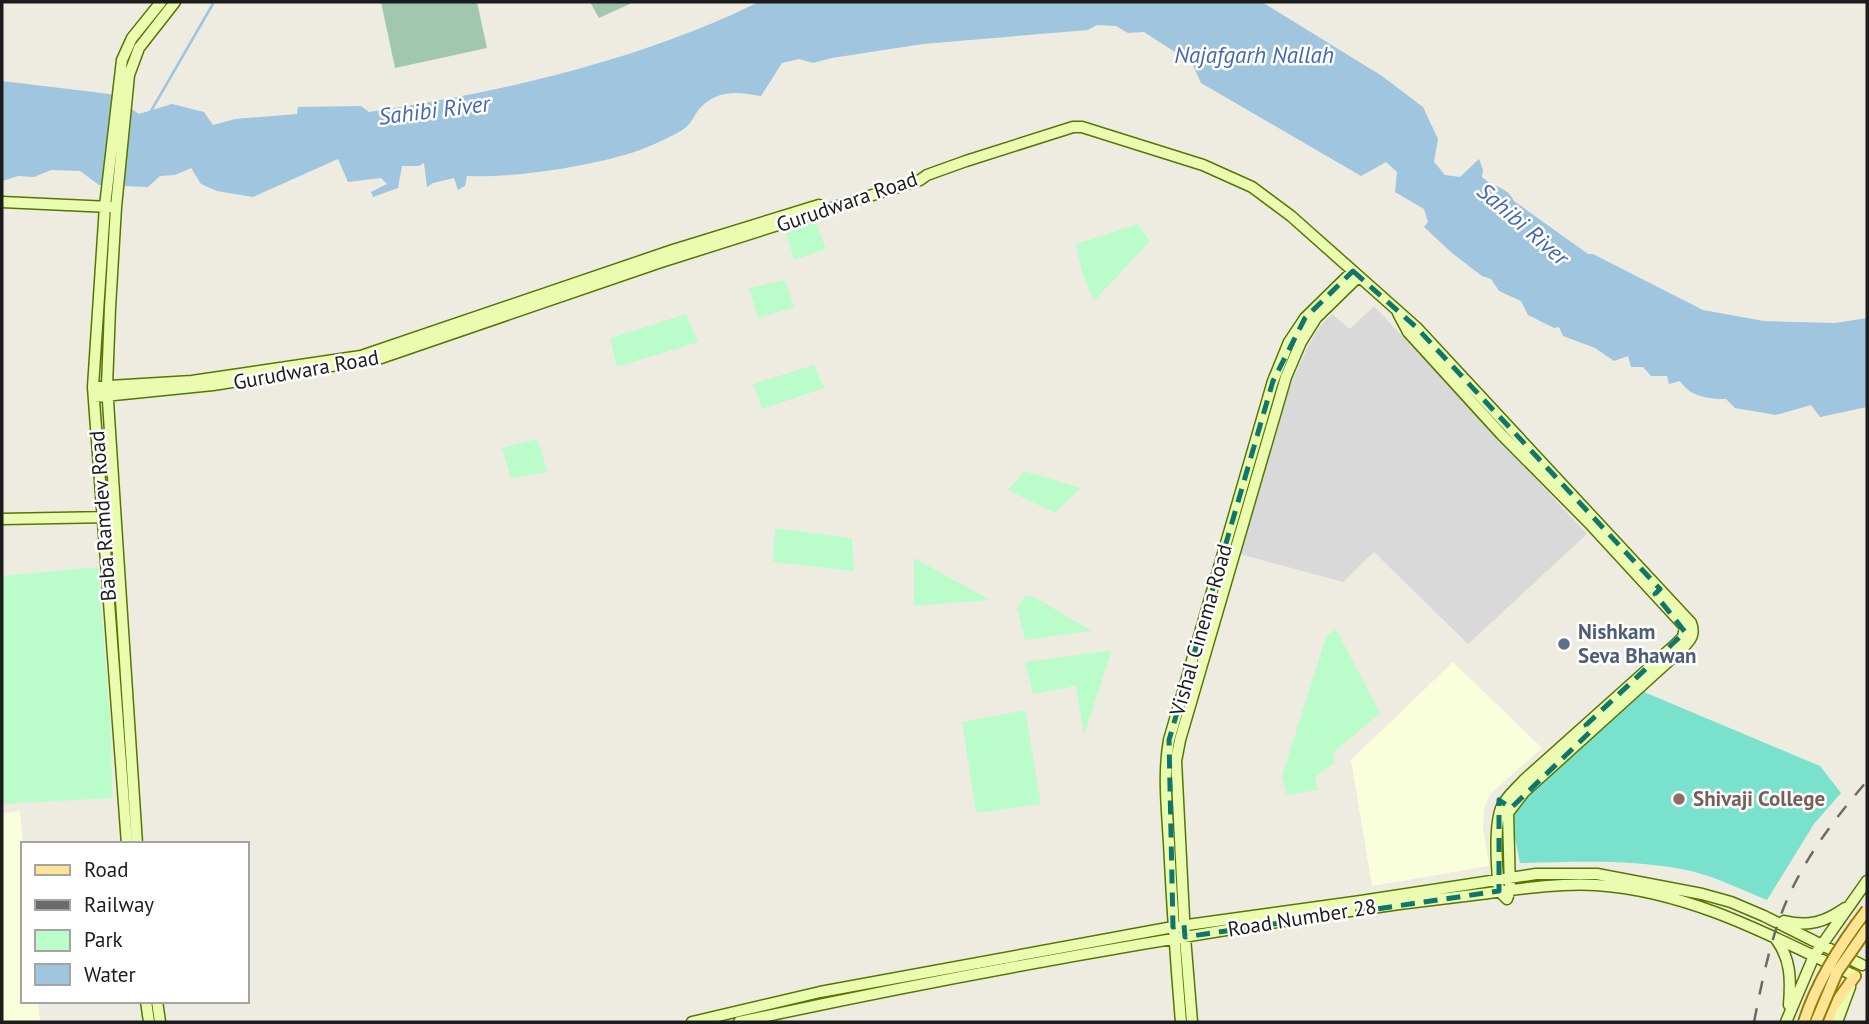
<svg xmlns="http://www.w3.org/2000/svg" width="1869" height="1024" font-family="'PT Sans',sans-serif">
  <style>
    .residential { fill: #dad9d9 }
    .education { fill: #f8ffda }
    .cemetery { fill: #a1c8ae }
    .park { fill: #bbfccb }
    .pitch { fill: #7ae2cc }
    .water { fill: #9fc5df }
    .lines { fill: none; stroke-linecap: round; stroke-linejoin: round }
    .stream { stroke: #9fc5df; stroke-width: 2.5 }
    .secondary-casing { stroke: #570; stroke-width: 13 }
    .primary-casing { stroke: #957e00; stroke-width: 14 }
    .secondary { stroke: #ebfcb1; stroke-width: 10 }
    .primary { stroke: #ffe496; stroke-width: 10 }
    .rail { stroke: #6a6a6a; stroke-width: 2.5; stroke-dasharray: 14 14; stroke-linecap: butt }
    .primary-bridge-casing { stroke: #957e00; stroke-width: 14; stroke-linecap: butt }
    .primary-bridge { stroke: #ffe496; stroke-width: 10 }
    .marked { fill: none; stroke: #0f766e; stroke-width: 5; stroke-dasharray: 14 9; stroke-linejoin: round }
    .service-dot { fill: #5c6f8a; stroke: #fff; stroke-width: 2.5 }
    .education-dot { fill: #8d6e63; stroke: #fff; stroke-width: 2.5 }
    .labels { text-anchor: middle; stroke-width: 5; stroke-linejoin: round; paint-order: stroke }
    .street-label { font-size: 21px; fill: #1c1c1c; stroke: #fff }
    .service-label { font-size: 21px; font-weight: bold; fill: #4e5e75; stroke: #fff; text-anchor: start }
    .education-label { font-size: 21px; font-weight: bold; fill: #785e54; stroke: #fff; text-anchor: start }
    .water-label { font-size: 23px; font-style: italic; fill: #4467b0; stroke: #fff }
  </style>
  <rect width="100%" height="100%" fill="#eeece1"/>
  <!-- residential -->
  <path class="residential" d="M 1374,306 L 1587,534 L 1468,644 L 1374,552 L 1343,582 L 1240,554 L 1290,386 L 1309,344 L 1320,326 L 1332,314 L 1350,329 Z"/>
  <!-- education -->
  <path class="education" d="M 1453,662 L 1542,748 L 1490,794 L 1484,809 L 1483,827 L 1489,866 L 1372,886 L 1351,760 Z
    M 20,811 L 23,844 L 23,1001 L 38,1001 L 40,1022 L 2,1022 L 2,813 Z"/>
  <!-- cemetery -->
  <path class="cemetery" d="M 381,2 L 477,2 L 487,48 L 395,68 Z
    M 590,2 L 634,2 L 599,18 Z"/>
  <!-- park -->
  <path class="park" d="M 815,221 L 826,249 L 794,260 L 786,232 Z
    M 1138,224 L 1150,241 L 1094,301 L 1082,272 L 1076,244 Z
    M 785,280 L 794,307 L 758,318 L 749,288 Z
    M 686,314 L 698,342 L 617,367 L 610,338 Z
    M 814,365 L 824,388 L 762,409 L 753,384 Z
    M 537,439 L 548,472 L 511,478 L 502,448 Z
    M 1024,471 L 1081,488 L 1055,513 L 1008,490 Z
    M 775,528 L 852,538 L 854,571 L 773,562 Z
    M 914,558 L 990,600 L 914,606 Z
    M 98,567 L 111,728 L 112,798 L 2,804 L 2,576 Z
    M 1026,595 L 1034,597 L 1092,631 L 1025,640 L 1017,608 Z
    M 1336,629 L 1380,713 L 1333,753 L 1335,763 L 1315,777 L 1318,790 L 1287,795 L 1282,776 L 1326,637 Z
    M 1112,650 L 1084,735 L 1076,686 L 1033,694 L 1025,662 Z
    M 1025,710 L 1041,804 L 976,813 L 962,722 Z"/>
  <!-- pitch -->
  <path class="pitch" d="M 1644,692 L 1820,766 L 1841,793 L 1814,824 L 1767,900 C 1739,889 1711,874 1681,869 C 1628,859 1574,862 1520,863 L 1511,818 L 1526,795 Z"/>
  <!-- water -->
  <path class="water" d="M 759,2 L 1262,2 L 1382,76 L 1423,107 L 1438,139 L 1434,162 L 1445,175 L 1460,177 L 1479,159 L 1483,170 L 1482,177 C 1492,187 1507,186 1514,201 L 1588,254 L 1593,254 L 1703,310 L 1764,321 L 1835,323 L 1867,318 L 1867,407 L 1820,417 L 1811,405 L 1776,415 L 1735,408 L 1726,399 C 1709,399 1690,397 1680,381 L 1669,384 L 1667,376 L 1651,376 L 1643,367 L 1631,367 L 1628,356 L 1614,361 L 1595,348 L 1563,336 L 1559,327 L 1554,328 L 1528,315 L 1521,301 L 1499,291 L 1491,279 L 1482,276 L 1452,253 L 1424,227 L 1428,222 L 1424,209 L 1395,192 L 1397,172 L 1386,162 L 1361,176 L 1201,83 L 1192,63 L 1144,32 L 1128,33 L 1116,26 L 1097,25 L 1088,30 L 923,44 L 832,58 L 813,63 L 799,59 L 782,63 L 761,96 C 739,92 719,89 701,107 C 695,113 692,123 685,128 C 676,135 643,150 631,153 C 585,167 515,178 467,176 L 465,186 L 458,190 L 454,178 L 433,183 L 427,187 L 424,163 L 419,166 L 402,166 L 398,188 L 373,197 L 371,192 L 387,184 L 381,178 L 348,182 L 338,159 L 253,197 L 217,191 L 201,184 L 191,168 L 175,175 L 160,176 L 148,187 L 99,185 L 80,171 L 51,170 L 34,177 L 18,176 L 2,181 L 2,81 L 110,94 L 139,114 L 172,104 L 204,112 L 213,125 L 235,119 L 297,114 L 298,107 L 361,106 L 369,112 C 502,92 638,61 759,2 Z"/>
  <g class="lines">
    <!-- stream -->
    <path class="stream" d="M 151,111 L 214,2"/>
    <defs>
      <path id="secondary" d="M 2,202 L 110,207
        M 93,387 L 192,381 L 361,356 L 673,250 L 819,205
        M 94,397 L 213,385 L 381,358 L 658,263 L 920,180 L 927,175 L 966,161 L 1073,127 L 1082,127 L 1203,165 L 1252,187 L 1291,216 L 1416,327 L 1691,623 C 1696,636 1689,641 1681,650 L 1524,792 L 1508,813 L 1510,890 L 1507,899 L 1499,891 C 1497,870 1493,825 1502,806 C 1507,796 1516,789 1524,780 L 1677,643 L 1683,637 L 1685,627 L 1591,525 L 1501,434 L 1408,332 L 1398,313
        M 2,519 L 110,517
        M 127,844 L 93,387 L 105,206 L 122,60 L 132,38 L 161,2
        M 137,844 L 107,386 L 110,308 L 116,207 L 129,75 L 139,48 L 175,2
        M 1784,921 C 1809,927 1825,922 1845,908
        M 1776,939 C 1791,959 1791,980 1789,1005
        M 146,1001 L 149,1022
        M 157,1001 L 160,1022
        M 692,1022 L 820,992 L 1173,927 L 1361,901 L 1536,874 L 1597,874 L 1702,894 L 1731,902 L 1764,916 L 1862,965
        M 739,1022 C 932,980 1126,945 1322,915 C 1375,907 1428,900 1481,894 C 1519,889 1558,883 1596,885 C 1689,891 1772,936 1855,976
        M 1181,1022 C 1176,963 1172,903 1169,843 C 1167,809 1163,774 1169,740 L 1273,381 L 1289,342 L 1305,318 L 1353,271
        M 1192,1022 L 1185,937 L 1176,761 L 1180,740 L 1286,377 L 1301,342 L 1316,318 L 1358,277
        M 1786,1022 L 1814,956 L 1867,881
        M 1837,1022 L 1850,987"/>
      <path id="primary" d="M 1827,1022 L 1832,1008 L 1855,976"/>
    </defs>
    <!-- secondary casing -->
    <use href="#secondary" class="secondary-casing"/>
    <!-- primary casing -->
    <use href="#primary" class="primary-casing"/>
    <!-- secondary -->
    <use href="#secondary" class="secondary"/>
    <!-- primary -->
    <use href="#primary" class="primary"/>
    <!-- rail -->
    <path class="rail" d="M 1754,1022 C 1763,977 1772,929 1793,887 C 1812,848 1839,814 1867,781"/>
    <defs>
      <path id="primary-bridge" d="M 1804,1022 C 1817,981 1840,945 1867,910
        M 1816,1022 L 1837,972 L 1867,929"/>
    </defs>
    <!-- primary-bridge casing -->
    <use href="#primary-bridge" class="primary-bridge-casing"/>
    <!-- primary-bridge -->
    <use href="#primary-bridge" class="primary-bridge"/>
  </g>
  <!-- marked area -->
  <path class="marked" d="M 1353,271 L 1416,327 L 1660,589 L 1655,594 L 1685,632 L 1586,725 L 1591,731 L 1511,808 L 1499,800 L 1499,891 L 1185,937 L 1184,925 L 1173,927 L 1169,740 L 1273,381 L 1305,318 Z"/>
  <!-- markers -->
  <circle class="service-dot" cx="1564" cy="644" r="7"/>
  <circle class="education-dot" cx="1679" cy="799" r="7"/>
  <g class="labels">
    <!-- street labels -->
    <g class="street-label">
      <text transform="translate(847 202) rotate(-19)" y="7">Gurudwara Road</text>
      <text transform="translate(306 370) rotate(-10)" y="7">Gurudwara Road</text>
      <text transform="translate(103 516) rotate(-94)" y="7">Baba Ramdev Road</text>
      <text transform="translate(1201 630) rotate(-74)" y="7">Vishal Cinema Road</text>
      <text transform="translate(1302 918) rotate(-9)" y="7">Road Number 28</text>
    </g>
    <!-- service labels -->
    <g class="service-label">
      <text x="1578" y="639">Nishkam<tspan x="1578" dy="24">Seva Bhawan</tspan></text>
    </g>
    <!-- education labels -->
    <g class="education-label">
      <text x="1693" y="806">Shivaji College</text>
    </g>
    <!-- water labels -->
    <g class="water-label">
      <text x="1254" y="63">Najafgarh Nallah</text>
      <text transform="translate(434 110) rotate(-7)" y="8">Sahibi River</text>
      <text transform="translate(1523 224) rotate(41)" y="8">Sahibi River</text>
    </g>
  </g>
  <!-- border -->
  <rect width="1869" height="1024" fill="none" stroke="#1c1c1c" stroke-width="7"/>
  <!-- legend -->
  <rect x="21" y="842" width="228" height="161" fill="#ffffff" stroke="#a4a4a4" stroke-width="2"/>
  <rect x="35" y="865" width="35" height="10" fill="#ffe496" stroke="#a4a4a4" stroke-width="2"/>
  <text x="84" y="877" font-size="21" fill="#1c1c1c">Road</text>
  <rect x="35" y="900" width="35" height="10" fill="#6a6a6a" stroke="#a4a4a4" stroke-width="2"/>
  <text x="84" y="912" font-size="21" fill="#1c1c1c">Railway</text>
  <rect x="35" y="930" width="35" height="21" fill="#bbfccb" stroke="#a4a4a4" stroke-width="2"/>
  <text x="84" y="947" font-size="21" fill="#1c1c1c">Park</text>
  <rect x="35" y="964" width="35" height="21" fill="#9fc5df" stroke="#a4a4a4" stroke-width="2"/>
  <text x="84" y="982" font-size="21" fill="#1c1c1c">Water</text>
</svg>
